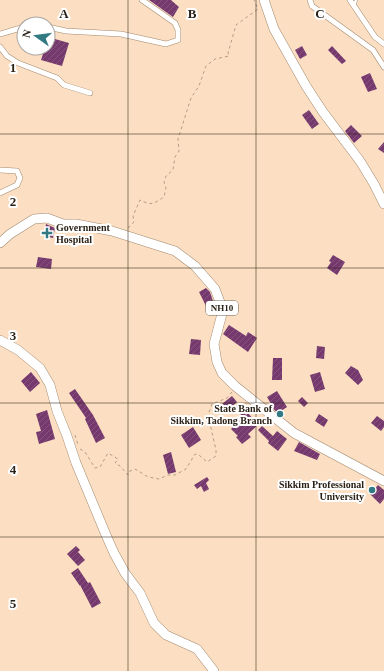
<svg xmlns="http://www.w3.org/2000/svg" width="384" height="671" font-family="'Times New Roman',serif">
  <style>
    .building { fill: url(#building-hatch) }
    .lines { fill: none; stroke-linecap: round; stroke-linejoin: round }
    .lane-casing { stroke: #a3896e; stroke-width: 3.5 }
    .street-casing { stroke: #a3896e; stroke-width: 6 }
    .highway-casing { stroke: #a3896e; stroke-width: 10 }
    .path { stroke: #b49d86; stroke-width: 1; stroke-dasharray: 3 3; stroke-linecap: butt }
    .lane { stroke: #fff; stroke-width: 2.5 }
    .street { stroke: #fff; stroke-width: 5 }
    .highway { stroke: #fff; stroke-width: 9 }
    .grid { fill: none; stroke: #2b2116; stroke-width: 1; stroke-opacity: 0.55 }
    .poi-dot { fill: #327a83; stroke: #fff; stroke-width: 1.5 }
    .labels { text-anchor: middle; stroke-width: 4; stroke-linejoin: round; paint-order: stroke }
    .shield { fill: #fff; stroke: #6b645c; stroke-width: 1 }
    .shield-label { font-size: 9px; font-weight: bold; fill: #2b2116 }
    .poi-label { font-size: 10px; font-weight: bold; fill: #2b2116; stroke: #fff; text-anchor: end }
    .grid-label { font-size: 13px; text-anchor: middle; font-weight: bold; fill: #2b2116; stroke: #fff; stroke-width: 4; stroke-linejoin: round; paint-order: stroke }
  </style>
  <defs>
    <pattern id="building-hatch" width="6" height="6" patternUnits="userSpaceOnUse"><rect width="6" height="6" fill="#76396e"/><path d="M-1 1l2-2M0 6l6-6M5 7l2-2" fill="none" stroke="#85537d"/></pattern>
  </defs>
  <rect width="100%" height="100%" fill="#fcdfc2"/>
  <!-- building -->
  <path class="building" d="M 149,0 L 171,0 L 179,7 L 173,17 Z
    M 48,37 L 69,43 L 62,66 L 41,60 L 45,48 L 48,48 Z
    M 302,46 L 307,55 L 300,59 L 295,50 Z
    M 332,46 L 346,61 L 342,64 L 328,50 Z
    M 370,73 L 377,89 L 368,92 L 361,77 Z
    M 309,110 L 319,124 L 312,129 L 302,115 Z
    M 351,125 L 362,136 L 354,143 L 345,131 Z
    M 384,142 L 384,153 L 378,149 Z
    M 46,224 L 55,228 L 53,238 L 44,236 Z
    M 333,255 L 345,262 L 337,275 L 327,268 L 331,262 L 329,261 Z
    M 38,257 L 52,259 L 51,269 L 36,267 Z
    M 206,288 L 210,292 L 214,304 L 207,308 L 199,292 Z
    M 229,325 L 246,336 L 248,332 L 257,338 L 248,352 L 223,334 Z
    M 191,339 L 201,340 L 200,355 L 189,354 Z
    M 317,346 L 325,347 L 324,359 L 316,358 Z
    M 273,358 L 282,358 L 282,380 L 272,380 Z
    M 351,366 L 358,370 L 363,380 L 358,385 L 345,373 Z
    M 31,372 L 40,383 L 30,392 L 21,381 Z
    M 320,372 L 325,389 L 315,392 L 310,375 Z
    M 75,389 L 93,415 L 105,438 L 96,443 L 85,419 L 86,418 L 69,393 Z
    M 277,391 L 287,407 L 278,413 L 272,408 L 273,407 L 267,397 Z
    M 232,396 L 237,402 L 228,410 L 222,404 Z
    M 302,397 L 308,403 L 304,407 L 298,401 Z
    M 240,404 L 246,415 L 248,413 L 258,425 L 248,434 L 251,437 L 242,444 L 236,437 L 238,436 L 231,429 L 242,417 L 236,406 Z
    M 47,410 L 55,439 L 39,444 L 36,432 L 41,431 L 36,414 Z
    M 319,414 L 328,420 L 324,427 L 315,421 Z
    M 377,416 L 384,421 L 384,427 L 381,431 L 371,423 Z
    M 262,426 L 273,436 L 277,431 L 287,439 L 278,451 L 268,443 L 269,441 L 258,430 Z
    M 193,427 L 201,440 L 189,448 L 181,435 Z
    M 299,442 L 320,454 L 317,460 L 294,451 Z
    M 171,452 L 176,472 L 168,474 L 163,455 Z
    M 207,477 L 209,480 L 206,483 L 209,489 L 204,492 L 201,486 L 197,489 L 194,485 Z
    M 378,485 L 384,490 L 384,499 L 380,504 L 370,494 Z
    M 76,546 L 80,550 L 78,552 L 85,560 L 78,566 L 67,554 Z
    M 78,568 L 88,583 L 90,582 L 101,603 L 92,608 L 80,585 L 80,586 L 71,573 Z"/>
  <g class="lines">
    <defs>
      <path id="lane" d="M 354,6 L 356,0"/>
      <path id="street" d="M 310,0 L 312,6 L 373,50 L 384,67
        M 350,0 L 375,37 L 384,44
        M 31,24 L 34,24
        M 48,27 L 66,31 L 121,34 L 166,44 L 178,40 L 178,30 L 175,23 L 142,0
        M 0,34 L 24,27
        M 0,47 L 7,56 L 18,63 L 57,78 L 64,85 L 90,93
        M 0,170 L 17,171 L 20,178 L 17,185 L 0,193"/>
      <path id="highway" d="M 264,0 L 274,29 L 306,86 L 323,112 L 360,161 L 374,184 L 384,204
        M 0,243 L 10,234 L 34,219 L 47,218 L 63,224 L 76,224 L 112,231 L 175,251 L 195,266 L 215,289 L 223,310 L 214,344 L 217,362 L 222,373 L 235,386 L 294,433 L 384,481
        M 0,340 L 18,350 L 40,368 L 50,385 L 57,411 L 67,436 L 76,463 L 106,535 L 114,553 L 125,573 L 140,593 L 154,623 L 166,635 L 197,649 L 214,671"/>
    </defs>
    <!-- lane casing -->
    <use href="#lane" class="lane-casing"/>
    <!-- street casing -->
    <use href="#street" class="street-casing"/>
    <!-- highway casing -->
    <use href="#highway" class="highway-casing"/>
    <!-- path -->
    <path class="path" d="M 128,228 L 134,222 L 133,216 L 140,200 C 152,206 153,204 164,197 L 166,188 L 164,182 L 166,176 L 173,170 L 175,157 L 179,151 L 178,139 L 191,98 L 199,86 L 206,66 L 215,59 L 229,56 L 228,53 L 236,25 L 258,9 L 254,0
      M 75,435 L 78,445
      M 80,449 L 85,452 L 95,468 L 100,467 L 108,453 L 118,459 L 115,463 L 120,466 L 128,475 L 130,471 L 135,469 L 148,477 L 159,479 L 168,475 L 175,475 L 186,469 L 195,454 L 199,455 L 207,462 L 216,456 L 216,450 L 208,415 L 212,404 L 227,398 L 232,392"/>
    <!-- lane -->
    <use href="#lane" class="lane"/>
    <!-- street -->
    <use href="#street" class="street"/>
    <!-- highway -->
    <use href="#highway" class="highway"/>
  </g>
  <!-- grid -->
  <path class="grid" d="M 128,0 L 128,671M 256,0 L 256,671M 0,134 L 384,134M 0,268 L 384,268M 0,403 L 384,403M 0,537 L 384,537"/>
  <!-- markers -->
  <g class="poi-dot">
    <path d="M45 227h4v4h4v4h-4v4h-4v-4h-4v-4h4z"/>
    <circle cx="280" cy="414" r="4"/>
    <circle cx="372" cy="490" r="4"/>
  </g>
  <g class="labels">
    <!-- shield labels -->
    <rect class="shield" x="206" y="301" width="32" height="14" rx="3"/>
    <g class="shield-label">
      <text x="222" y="311">NH10</text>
    </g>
    <!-- poi labels -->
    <g class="poi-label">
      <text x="56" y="231" text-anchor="start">Government<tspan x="56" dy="12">Hospital</tspan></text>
      <text x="272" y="412">State Bank of<tspan x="272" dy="12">Sikkim, Tadong Branch</tspan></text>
      <text x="364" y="488">Sikkim Professional<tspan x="364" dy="12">University</tspan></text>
    </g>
  </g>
  <g class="grid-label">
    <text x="64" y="18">A</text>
    <text x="192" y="18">B</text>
    <text x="320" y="18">C</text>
    <text x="13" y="72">1</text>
    <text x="13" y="206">2</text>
    <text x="13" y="340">3</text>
    <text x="13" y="474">4</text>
    <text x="13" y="608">5</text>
  </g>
  <!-- north arrow -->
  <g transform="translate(36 36) rotate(284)"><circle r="19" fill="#ffffff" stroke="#aaa6a2"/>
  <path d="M0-3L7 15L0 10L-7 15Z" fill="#327a83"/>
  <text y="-6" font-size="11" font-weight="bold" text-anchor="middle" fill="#2b2116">N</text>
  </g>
</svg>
